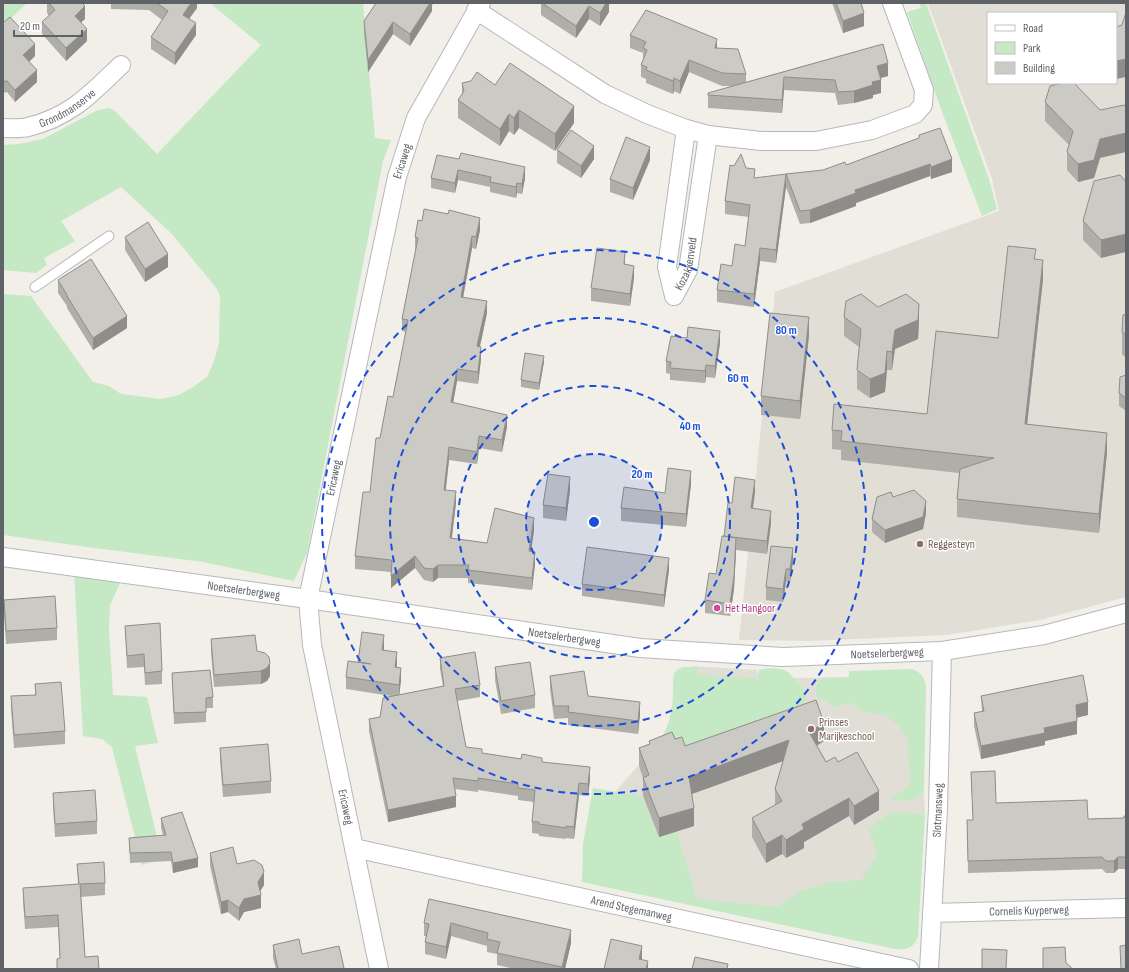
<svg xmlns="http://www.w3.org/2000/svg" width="1129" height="972" font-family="'Sofia Sans Condensed',sans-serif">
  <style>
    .education { fill: #e1ded6; fill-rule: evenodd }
    .green { fill: #c5e8c5 }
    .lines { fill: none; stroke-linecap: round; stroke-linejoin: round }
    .service-casing { stroke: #b5b8bc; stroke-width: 11 }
    .minor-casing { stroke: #b5b8bc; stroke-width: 20 }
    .service { stroke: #fff; stroke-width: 9 }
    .minor { stroke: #fff; stroke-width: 18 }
    .wall { fill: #afaea9 }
    .shaded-wall { fill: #8f8d8a }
    .building { fill: #cccac5; stroke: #8f8d8a }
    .ring { fill: none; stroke: #1d4ed8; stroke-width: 2; stroke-dasharray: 7 5 }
    .education-dot { fill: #8d6e63; stroke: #fff; stroke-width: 1.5 }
    .hotel-dot { fill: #d1479c; stroke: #fff; stroke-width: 1.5 }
    .labels { text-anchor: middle; stroke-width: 3; stroke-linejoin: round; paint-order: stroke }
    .street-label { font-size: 12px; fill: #5f6368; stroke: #fff }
    .education-label { font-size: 12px; fill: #785e54; stroke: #fff; text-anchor: start }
    .hotel-label { font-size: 12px; fill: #b23c85; stroke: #fff; text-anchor: start }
    .centre { fill: #1d4ed8; stroke: #fff; stroke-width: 2 }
    .ring-label { font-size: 12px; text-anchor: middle; font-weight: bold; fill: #1d4ed8; stroke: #fff; stroke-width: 3; stroke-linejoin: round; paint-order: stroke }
  </style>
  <rect width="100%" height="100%" fill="#f1efe8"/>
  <!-- education -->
  <path class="education" d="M 928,3 L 1126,3 L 1126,597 L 1040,620 L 947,635 L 810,641 L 739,640 L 775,292 L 999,211 L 992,179 ZM 988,13 L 1116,13 L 1116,83 L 988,83 Z
    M 691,666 L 757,670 L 758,678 L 907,677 L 916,798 L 924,792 L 925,814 L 914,814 L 901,943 L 616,881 L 592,818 L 638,766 L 674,743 Z"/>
  <!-- green -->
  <path class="green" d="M 3,3 L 27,3 L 3,26 Z
    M 210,3 L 363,3 L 375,138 L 391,140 L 383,161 L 307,553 L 294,581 L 203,562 L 87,547 L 3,535 L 3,294 L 31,296 L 93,382 L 109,386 L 121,394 L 161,399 L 179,395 L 193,387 L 207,377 L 213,364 L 219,343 L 220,296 L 217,289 L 172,234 L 121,187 L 61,221 L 75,241 L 44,258 L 47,265 L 36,273 L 3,270 L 3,145 L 19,144 L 43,139 L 98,110 L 108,108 L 114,110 L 157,154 L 261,45 Z
    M 919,3 L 926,3 L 989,179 L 997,209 L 982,216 L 942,112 L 907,12 L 921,8 Z
    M 74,571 L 123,577 L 110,605 L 109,630 L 113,695 L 147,697 L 158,743 L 135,746 L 162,858 L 142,865 L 112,747 L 102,739 L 83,736 Z
    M 684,667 L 698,667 L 698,675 L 757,678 L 759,670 C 768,668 779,667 788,672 C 791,674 793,678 796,681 C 802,687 807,692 806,700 C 805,704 803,708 801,712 L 677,754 L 657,748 C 664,735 670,722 672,706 C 674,696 672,685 674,674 C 676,670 680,668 684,667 Z
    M 912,669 C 921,672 924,677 926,686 L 924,792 L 916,799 L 895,801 L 892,797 L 910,785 L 908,739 L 898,725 L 885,715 L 864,712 L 850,702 L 834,707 L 824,699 L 818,699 C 815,690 814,685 822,678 L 849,677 L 849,671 Z
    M 593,788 L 641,796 L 659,837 L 677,832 L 697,899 L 777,907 L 799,892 L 824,883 L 861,880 L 877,855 L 869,829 L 890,812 L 925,814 L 918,936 C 914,948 907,950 895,949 L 582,882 L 583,844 Z"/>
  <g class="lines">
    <defs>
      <path id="service" d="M 35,287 L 109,236"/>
      <g id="minor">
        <path d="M 476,10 L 605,94 L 647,114 L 686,129 L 708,135 L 761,141 L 816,141 L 872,130 L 915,114 L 923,105 L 924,90 L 892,3"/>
        <path id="s1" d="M 3,128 C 11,128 20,129 28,127 C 70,117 91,94 121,65"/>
        <path d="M 674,296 L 667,267 L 686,129"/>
        <path id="s2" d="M 674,296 L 688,270 L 708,135"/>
        <path id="s3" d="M 3,557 L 308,599 L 640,648 L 783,657 L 942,651 L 1044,635 L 1126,613"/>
        <path id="s4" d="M 354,848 L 909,969"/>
        <path id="s5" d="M 932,913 L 1126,908"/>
        <path id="s6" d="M 379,969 L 312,645 L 308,599 L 397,177 L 416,118 L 481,3"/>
        <path id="s7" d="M 929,969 L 938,809 L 942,651"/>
      </g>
    </defs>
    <!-- service casing -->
    <use href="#service" class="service-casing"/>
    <!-- minor casing -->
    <use href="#minor" class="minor-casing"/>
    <!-- service -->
    <use href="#service" class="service"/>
    <!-- minor -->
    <use href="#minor" class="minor"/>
  </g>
  <!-- wall -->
  <path class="wall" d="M 47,3 L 82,3 L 85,19 L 81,22 L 87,41 L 66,61 L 42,34 L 42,22 L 49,16 L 47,13 Z
    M 111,3 L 197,3 L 197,8 L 189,19 L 196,35 L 175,65 L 151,49 L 151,37 L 162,20 L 149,10 L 111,9 Z
    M 541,3 L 609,3 L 609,12 L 600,26 L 589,19 L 576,38 L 541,15 Z
    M 832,3 L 861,3 L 864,26 L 843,33 Z
    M 432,5 L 432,11 L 410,46 L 393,34 L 368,72 L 364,33 L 364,21 Z
    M 3,23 L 35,56 L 29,62 L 37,82 L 15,102 L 7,92 L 3,93 Z
    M 630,35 L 717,48 L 746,74 L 746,82 L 883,44 L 888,76 L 880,78 L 881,93 L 873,95 L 873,98 L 854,103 L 838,105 L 835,93 L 784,90 L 782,113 L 708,108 L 708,93 L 732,86 L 722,86 L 689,72 L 680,94 L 674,91 L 673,94 L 646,83 L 646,79 L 641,77 L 641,65 L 643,60 L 643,53 L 630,48 Z
    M 462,83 L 495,85 L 574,123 L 555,151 L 519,128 L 514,135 L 509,131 L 500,146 L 458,118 L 458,100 L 462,94 Z
    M 1045,102 L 1100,158 L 1094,178 L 1078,182 L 1067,170 L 1067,152 L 1069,145 L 1045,121 Z
    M 919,135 L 952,172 L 931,179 L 930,176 L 856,203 L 856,206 L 810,223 L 800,224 L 786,187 L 786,174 L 823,170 L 846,165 L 919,139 Z
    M 557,150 L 594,159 L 581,178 L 557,163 Z
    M 437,155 L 525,178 L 522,194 L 517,193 L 516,198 L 490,192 L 490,187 L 458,180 L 455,193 L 431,188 L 431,178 Z
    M 650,160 L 633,200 L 610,192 L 610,179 Z
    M 746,168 L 755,178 L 786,187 L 776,263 L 760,261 L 754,307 L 717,302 L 717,290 L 732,266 L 745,246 L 749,217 L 725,214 L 725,201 Z
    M 1126,182 L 1101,258 L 1083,240 L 1083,221 Z
    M 480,230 L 476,249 L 472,248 L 463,297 L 487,313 L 480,347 L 481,359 L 478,384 L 457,381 L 453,403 L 507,427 L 502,452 L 479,448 L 477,464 L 449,460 L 446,490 L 456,503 L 452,538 L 487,543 L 534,530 L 531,552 L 535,564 L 532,590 L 468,583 L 468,578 L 438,578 L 433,582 L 424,580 L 415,568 L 391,588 L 391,572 L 355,569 L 355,556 L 370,492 L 380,438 L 393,397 L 406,332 L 402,331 L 402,319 L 416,250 L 415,250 L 415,237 Z
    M 125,237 L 168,267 L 145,282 L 125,250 Z
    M 1036,259 L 1043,279 L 1027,425 L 1107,452 L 1099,533 L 957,517 L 957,499 L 959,473 L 841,460 L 841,450 L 832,449 L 832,430 L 927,414 L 998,338 Z
    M 634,278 L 630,306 L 591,301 L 591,288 Z
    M 58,280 L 127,328 L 93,350 L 67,308 L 67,306 L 58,293 Z
    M 878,307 L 919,323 L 918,339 L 895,349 L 892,370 L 887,370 L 885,392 L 870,398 L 857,389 L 857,370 L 859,347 L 844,336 L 844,317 Z
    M 1126,314 L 1126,358 L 1122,354 L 1122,332 Z
    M 809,335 L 800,419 L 761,415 L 761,396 Z
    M 720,343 L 715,378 L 706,377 L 705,383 L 670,380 L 670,374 L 666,373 L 666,361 Z
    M 544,362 L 539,390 L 521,387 L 521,380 Z
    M 1126,375 L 1126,411 L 1119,406 L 1119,393 Z
    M 691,484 L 686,527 L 621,521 L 621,508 Z
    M 570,490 L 566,521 L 543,518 L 543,505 Z
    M 755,492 L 753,508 L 771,523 L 767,554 L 736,550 L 734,589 L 730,616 L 705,613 L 705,600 L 716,574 L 724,536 L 732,503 Z
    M 893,497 L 926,513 L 923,529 L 885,543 L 872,532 L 872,519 Z
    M 793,561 L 790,582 L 786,582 L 783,602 L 766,600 L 766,587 Z
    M 669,570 L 664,607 L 582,596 L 582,584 Z
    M 4,600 L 57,628 L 57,640 L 6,644 L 4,613 Z
    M 125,626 L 162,671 L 162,684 L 145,685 L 144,667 L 127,668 Z
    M 211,639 L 257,651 L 270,676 L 267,681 L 261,684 L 214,687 L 211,652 Z
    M 384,648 L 384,650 L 397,664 L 397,667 L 401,680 L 399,695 L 443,686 L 440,669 L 440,658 L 480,685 L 480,697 L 457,701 L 466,747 L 482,753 L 542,762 L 590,779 L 588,796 L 579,795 L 574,839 L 566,838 L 566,839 L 539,836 L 539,834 L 532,833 L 532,822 L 534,802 L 518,800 L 518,796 L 478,790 L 478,792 L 455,789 L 456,807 L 388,822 L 369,731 L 369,719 L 380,717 L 391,696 L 346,689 L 346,677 L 358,663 Z
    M 495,667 L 535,695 L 535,708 L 501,714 L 495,680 Z
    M 172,673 L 213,697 L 213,708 L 206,708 L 206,722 L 174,724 Z
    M 550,676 L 588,696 L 640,714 L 638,734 L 568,725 L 568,718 L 554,719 L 550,689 Z
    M 35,684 L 65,731 L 65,744 L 14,748 L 11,709 L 11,696 L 35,695 Z
    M 981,696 L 1088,715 L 1077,717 L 1077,734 L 1045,741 L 1045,745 L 981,759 L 974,726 L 974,713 L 982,712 Z
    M 675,739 L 685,746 L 824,741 L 817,746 L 826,762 L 838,762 L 879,810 L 854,825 L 849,816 L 804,842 L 804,848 L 786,858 L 782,854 L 766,863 L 752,837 L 752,818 L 775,805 L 775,789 L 783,761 L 692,794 L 694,826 L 659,837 L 643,796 L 643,778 L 639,766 L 639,748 L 649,744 L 649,741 Z
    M 220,748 L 271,781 L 271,793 L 223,797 L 220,760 Z
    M 971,772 L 996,803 L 1088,819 L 1124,818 L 1126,816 L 1126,869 L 1118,869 L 1114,873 L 1106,873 L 1102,869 L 968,873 L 967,820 L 973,820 Z
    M 53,793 L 97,821 L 97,834 L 55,837 L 53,805 Z
    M 161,818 L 198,867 L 173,873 L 171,861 L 130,863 L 129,838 L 163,835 L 161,828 Z
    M 210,853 L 237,864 L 264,885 L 260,891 L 261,908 L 244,912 L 239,921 L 228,912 L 221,914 L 210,866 Z
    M 77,864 L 105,883 L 105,895 L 81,897 L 85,957 L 99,969 L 57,969 L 57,959 L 60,958 L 58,927 L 25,929 L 23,901 L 23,888 L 78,884 Z
    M 429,899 L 571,943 L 565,969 L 514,969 L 497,965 L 497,954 L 487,952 L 487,946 L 451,936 L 446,959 L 425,954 L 425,942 L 427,936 L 424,936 L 424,923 Z
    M 273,945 L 302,954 L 344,969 L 276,969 L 273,958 Z"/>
  <!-- shaded-wall -->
  <path class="shaded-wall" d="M 191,3 L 197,3 L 197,8 L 183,27 L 183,15 Z
    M 429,3 L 434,3 L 432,5 L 432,11 L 410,46 L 410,34 Z
    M 606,3 L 609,3 L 609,12 L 600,26 L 600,13 Z
    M 85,6 L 85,19 L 75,28 L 75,16 Z
    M 589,6 L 589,19 L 576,38 L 576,26 Z
    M 864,13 L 864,26 L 843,33 L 843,21 Z
    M 393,22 L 393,34 L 368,72 L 368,60 Z
    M 196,23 L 196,35 L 175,65 L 175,53 Z
    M 87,29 L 87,41 L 66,61 L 66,48 Z
    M 717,39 L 717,52 L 715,48 Z
    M 35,44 L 35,56 L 23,67 L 23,55 Z
    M 1126,59 L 1126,77 L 1116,79 L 1116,61 Z
    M 689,60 L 689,72 L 680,94 L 680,81 Z
    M 888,63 L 888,76 L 877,79 L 877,66 Z
    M 37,70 L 37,82 L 15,102 L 15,90 Z
    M 784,77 L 784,90 L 782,113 L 782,100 Z
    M 674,78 L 674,91 L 673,94 L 673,81 Z
    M 881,80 L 881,93 L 873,95 L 873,98 L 854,103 L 854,91 L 872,82 Z
    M 574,106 L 574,123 L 555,151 L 555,134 Z
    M 519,110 L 519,128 L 514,135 L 514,118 Z
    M 509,114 L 509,131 L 500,146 L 500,129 Z
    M 1126,133 L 1126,152 L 1100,158 L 1094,178 L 1078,182 L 1078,164 L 1100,139 Z
    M 594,146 L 594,159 L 581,178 L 581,166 Z
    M 650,147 L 650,160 L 633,200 L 633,188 Z
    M 952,159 L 952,172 L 931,179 L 931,167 Z
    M 930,164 L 930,176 L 856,203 L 856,206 L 810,223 L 810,210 L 855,190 Z
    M 525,167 L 525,178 L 522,194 L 522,184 Z
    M 458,170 L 458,180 L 455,193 L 455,183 Z
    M 786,174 L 786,187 L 776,263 L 776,250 Z
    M 517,183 L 517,193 L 516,198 L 516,187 Z
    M 480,218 L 480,230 L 476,249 L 476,237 Z
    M 1126,234 L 1126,252 L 1101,258 L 1101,240 Z
    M 472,236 L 472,248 L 461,309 L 461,297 Z
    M 760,248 L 760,261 L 754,307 L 754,294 Z
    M 625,252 L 625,265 L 624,264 Z
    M 168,254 L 168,267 L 145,282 L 145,269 Z
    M 1043,260 L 1043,279 L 1025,443 L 1025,424 Z
    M 634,266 L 634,278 L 630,306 L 630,294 Z
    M 487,301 L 487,313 L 477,359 L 477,346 Z
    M 919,304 L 919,323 L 918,339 L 895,349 L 892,370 L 892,352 L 895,330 Z
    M 127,316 L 127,328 L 93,350 L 93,338 Z
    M 809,317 L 809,335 L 800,419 L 800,401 Z
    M 720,331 L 720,343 L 715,378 L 715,366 Z
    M 481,347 L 481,359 L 478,384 L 478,372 Z
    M 887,351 L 887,370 L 885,392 L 870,398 L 870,379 Z
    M 544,356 L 544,362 L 539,390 L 539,383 Z
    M 706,365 L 706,377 L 705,383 L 705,371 Z
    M 457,369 L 457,381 L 451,414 L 451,402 Z
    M 507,415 L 507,427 L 502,452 L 502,440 Z
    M 1107,433 L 1107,452 L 1099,533 L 1099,514 Z
    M 479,436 L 479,448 L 477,464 L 477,452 Z
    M 449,447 L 449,460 L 444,502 L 444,490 Z
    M 691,471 L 691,484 L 686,527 L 686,514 Z
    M 570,477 L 570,490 L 566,521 L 566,508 Z
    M 755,480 L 755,492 L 751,521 L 751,508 Z
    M 456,491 L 456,503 L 450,550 L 450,538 Z
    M 926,501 L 926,513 L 923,529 L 885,543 L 885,530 Z
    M 771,511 L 771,523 L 767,554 L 767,541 Z
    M 534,518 L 534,530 L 529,564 L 529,551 Z
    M 736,538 L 736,550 L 734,589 L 730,616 L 730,604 Z
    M 793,548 L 793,561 L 790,582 L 790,569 Z
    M 535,552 L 535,564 L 532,590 L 532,578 Z
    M 415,556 L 415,568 L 391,588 L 391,576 Z
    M 669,558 L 669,570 L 664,607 L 664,595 Z
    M 438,565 L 438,578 L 433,582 L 433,569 Z
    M 786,569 L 786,582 L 783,602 L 783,589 Z
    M 384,635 L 384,648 L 382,663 L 382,650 Z
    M 397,652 L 397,664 L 395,680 L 395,667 Z
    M 270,663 L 270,676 L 267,681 L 261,684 L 261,671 Z
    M 401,668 L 401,680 L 399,698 L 399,685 Z
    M 640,702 L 640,714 L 638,734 L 638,721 Z
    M 1088,702 L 1088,715 L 1076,718 L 1076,705 Z
    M 1077,721 L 1077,734 L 1045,741 L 1045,745 L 981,759 L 981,746 L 1044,728 Z
    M 824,723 L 824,741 L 809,750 L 809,732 Z
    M 789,740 L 789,759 L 689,795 L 689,777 Z
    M 590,767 L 590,779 L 588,796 L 588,784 Z
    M 579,783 L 579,795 L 574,839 L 574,827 Z
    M 879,791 L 879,810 L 854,825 L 854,806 Z
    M 456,796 L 456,807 L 388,822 L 388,810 Z
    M 849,798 L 849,816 L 804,842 L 804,848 L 786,858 L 786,840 L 802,824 Z
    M 694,808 L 694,826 L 659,837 L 659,818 Z
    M 782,835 L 782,854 L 766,863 L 766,844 Z
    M 1118,857 L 1118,869 L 1114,873 L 1114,861 Z
    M 198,858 L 198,867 L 173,873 L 173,863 Z
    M 264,872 L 264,885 L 258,895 L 258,882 Z
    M 261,895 L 261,908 L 244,912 L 239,921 L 239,908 L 244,899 Z
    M 228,900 L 228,912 L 221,914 L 221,902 Z
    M 451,923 L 451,936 L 446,959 L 446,947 Z
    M 571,930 L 571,943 L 565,969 L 562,969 Z
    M 642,946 L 642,959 L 640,969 L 639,959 Z
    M 648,961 L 648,969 L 646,969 Z"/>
  <!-- building -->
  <path class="building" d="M 49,3 L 82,3 L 85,6 L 75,16 L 87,29 L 66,48 L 42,22 L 55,10 Z
    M 157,3 L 191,3 L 183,15 L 196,23 L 175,53 L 151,37 L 168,11 Z
    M 376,3 L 430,3 L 410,34 L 393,22 L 368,60 L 364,21 Z
    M 542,3 L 606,3 L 600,13 L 589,6 L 576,26 Z
    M 836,3 L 861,3 L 864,13 L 843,21 Z
    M 646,10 L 717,39 L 715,48 L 738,49 L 746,74 L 722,73 L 689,60 L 680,81 L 674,78 L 673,81 L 646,70 L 647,67 L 641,65 L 647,50 L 643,48 L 646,42 L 630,35 Z
    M 1126,12 L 1126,59 L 1116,61 L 1116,27 L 1122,25 Z
    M 10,17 L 35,44 L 23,55 L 37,70 L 15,90 L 7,81 L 3,81 L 3,43 L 4,42 L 3,41 L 3,23 Z
    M 883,44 L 888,63 L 877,66 L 881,80 L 872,82 L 873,85 L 854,91 L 838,92 L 835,80 L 784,77 L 782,100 L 708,95 L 708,93 Z
    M 510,63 L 574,106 L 555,134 L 519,110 L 514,118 L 509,114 L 500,129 L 458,100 L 464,91 L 462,83 L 471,81 L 477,72 L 495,85 Z
    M 1063,83 L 1074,83 L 1100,110 L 1124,105 L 1126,107 L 1126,133 L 1100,139 L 1094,160 L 1078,164 L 1067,152 L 1073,131 L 1045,102 L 1050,86 Z
    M 940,128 L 952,159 L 931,167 L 930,164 L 855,190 L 856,193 L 810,210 L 800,211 L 786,174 L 823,170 L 845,162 L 846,165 L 919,138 L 919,135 Z
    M 571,130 L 594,146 L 581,166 L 557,150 Z
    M 626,137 L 650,147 L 633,188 L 610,179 Z
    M 461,153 L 525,167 L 522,184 L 517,183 L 516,187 L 490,182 L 491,177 L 458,170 L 455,183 L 431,178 L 437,155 L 459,159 Z
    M 741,154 L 746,168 L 755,169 L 754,178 L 786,174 L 776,250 L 760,248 L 754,294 L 717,290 L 721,264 L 732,266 L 735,244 L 745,246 L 750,205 L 725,201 L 730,165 L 734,166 Z
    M 1120,175 L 1126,182 L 1126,234 L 1101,240 L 1083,221 L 1094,181 Z
    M 424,209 L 448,214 L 449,210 L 480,218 L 476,237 L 472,236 L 461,297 L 487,301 L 477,346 L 481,347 L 478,372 L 457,369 L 451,402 L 507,415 L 502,440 L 479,436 L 477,452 L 449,447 L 444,490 L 456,491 L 450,538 L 487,543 L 495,508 L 534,518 L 529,551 L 535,552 L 532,578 L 468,570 L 469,565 L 438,565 L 433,569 L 424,568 L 415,556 L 391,576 L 392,561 L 391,560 L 355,556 L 363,492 L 370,492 L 376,438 L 380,438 L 388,396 L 393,397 L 408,320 L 402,319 L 418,238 L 415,237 L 418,220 L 422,221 Z
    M 148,222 L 168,254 L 145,269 L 125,237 Z
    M 1008,246 L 1036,249 L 1034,259 L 1043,260 L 1025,424 L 1107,433 L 1099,514 L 957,499 L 960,469 L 994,458 L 841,441 L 842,431 L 832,430 L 834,404 L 927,414 L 936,331 L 998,338 Z
    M 597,248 L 625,252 L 624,264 L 634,266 L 630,294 L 591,288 Z
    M 91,259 L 127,316 L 93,338 L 67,296 L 67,295 L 58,280 Z
    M 861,294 L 878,307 L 906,294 L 919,304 L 918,320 L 895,330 L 892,352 L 887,351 L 885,373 L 870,379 L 857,370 L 861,329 L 844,317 L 846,301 Z
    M 770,313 L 809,317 L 800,401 L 761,396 Z
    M 1126,314 L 1126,335 L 1122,332 L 1123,315 Z
    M 688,327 L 720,331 L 715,366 L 706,365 L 705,371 L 670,368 L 671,362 L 666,361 L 671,336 L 687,338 Z
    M 525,353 L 544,356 L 539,383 L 521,380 Z
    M 1126,375 L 1126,398 L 1119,393 L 1120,377 Z
    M 668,468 L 691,471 L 686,514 L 621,508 L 624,487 L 665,493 Z
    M 548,474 L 570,477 L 566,508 L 543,505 Z
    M 735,477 L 755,480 L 751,508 L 771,511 L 767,541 L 724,536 L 728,503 L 732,503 Z
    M 914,490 L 926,501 L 923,517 L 885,530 L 872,519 L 877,497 L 891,492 L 893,497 Z
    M 722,536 L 736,538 L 734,576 L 730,604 L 705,600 L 709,573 L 716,574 Z
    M 771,546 L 793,548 L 790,569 L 786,569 L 783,589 L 766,587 Z
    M 587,547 L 669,558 L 664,595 L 582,584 Z
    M 55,596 L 57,628 L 6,631 L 4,600 Z
    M 160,623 L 162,671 L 145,673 L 144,654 L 127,656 L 125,626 Z
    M 362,632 L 384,635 L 382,650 L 397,652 L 395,667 L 401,668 L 399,685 L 346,677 L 348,661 L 371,664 L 358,662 Z
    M 255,635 L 257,651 L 265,653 L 269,657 L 270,663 L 267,668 L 261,671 L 214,675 L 211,639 Z
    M 475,652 L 480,685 L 455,689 L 466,747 L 482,749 L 482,753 L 521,759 L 522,754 L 542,758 L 542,762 L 590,767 L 588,784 L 579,783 L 574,827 L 566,826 L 566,828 L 539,824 L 539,822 L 532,822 L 535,790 L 518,788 L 518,784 L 478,778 L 478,781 L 453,778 L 456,796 L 388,810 L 369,719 L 380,717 L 383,698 L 444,686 L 440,658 Z
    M 530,662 L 535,695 L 501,701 L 495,667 Z
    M 210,670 L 213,697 L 206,698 L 206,712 L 174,713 L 172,673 Z
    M 584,671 L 588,696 L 640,702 L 638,721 L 568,712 L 569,706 L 554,706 L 550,676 Z
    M 1083,675 L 1088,702 L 1076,705 L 1077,721 L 1044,728 L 1045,733 L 981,746 L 974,713 L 984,711 L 981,696 Z
    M 61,682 L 65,731 L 14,735 L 11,696 L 36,695 L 35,684 Z
    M 816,700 L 824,723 L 809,732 L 826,762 L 835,757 L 838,762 L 857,752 L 879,791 L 854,806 L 849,798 L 802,824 L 804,829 L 786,840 L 782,835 L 766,844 L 752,818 L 782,801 L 775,789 L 789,740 L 689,777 L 694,808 L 659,818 L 643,778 L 649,775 L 639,748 L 650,744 L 649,741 L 672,732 L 675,739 L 682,737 L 685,746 Z
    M 268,744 L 271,781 L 223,785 L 220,748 Z
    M 995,771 L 996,803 L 1087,800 L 1088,819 L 1124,818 L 1124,816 L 1126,816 L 1126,857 L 1118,857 L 1114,861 L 1106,861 L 1102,857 L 968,861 L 967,820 L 973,820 L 971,772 Z
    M 95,790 L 97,821 L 55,824 L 53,793 Z
    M 182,812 L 198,858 L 173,863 L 171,852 L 130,853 L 129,838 L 166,835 L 161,818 Z
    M 233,847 L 237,864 L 254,860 L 262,865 L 264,872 L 258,882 L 261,895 L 244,899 L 239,908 L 228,900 L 221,902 L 210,853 Z
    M 104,862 L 105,883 L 80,884 L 85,957 L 98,956 L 99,969 L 57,969 L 57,959 L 60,958 L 58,915 L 25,917 L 23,888 L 79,884 L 77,864 Z
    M 429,899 L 571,930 L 562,967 L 497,953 L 500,942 L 487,939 L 488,933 L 451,923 L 446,947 L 425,942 L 429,924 L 424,923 Z
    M 299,939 L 302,954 L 339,946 L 344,968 L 340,969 L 278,969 L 273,945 Z
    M 611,939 L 642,946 L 639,959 L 648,961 L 646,969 L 604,969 Z
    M 1126,945 L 1126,969 L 1121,969 L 1120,946 Z
    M 1065,947 L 1066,963 L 1071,967 L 1071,969 L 1043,969 L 1043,948 Z
    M 982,949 L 1007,950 L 1006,969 L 982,969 Z
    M 695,957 L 728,964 L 727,969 L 692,969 Z"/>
  <!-- distance rings -->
  <circle cx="594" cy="522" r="68" fill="#1d4ed8" fill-opacity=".12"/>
  <g class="ring">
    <circle cx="594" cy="522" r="68"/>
    <circle cx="594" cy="522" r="136"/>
    <circle cx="594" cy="522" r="204"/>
    <circle cx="594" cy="522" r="272"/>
  </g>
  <!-- markers -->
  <g class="education-dot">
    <circle cx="920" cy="544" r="4"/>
    <circle cx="811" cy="729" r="4"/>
  </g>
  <circle class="hotel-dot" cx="717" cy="608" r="4"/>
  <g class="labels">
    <!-- street labels -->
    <g class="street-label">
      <text dy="4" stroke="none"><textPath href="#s1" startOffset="69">Grondmanserve</textPath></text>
      <text dy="4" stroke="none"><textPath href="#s6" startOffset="825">Ericaweg</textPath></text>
      <text dy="4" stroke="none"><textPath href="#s2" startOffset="35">Kozakkenveld</textPath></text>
      <text dy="4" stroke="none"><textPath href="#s6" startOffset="501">Ericaweg</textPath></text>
      <text dy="4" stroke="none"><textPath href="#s3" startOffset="243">Noetselerbergweg</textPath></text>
      <text dy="4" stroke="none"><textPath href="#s3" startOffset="567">Noetselerbergweg</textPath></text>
      <text dy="4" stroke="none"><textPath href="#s3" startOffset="891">Noetselerbergweg</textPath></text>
      <text transform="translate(346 807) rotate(78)" y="4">Ericaweg</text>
      <text dy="4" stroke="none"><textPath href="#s7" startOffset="159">Slotmansweg</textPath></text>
      <text dy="4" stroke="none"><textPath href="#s4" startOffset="284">Arend Stegemanweg</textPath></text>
      <text dy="4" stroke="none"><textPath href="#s5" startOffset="97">Cornelis Kuyperweg</textPath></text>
    </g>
    <!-- education labels -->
    <g class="education-label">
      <text x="928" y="548">Reggesteyn</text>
      <text x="819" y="726">Prinses<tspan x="819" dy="14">Marijkeschool</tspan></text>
    </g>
    <!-- hotel labels -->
    <g class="hotel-label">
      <text x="725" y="612">Het Hangoor</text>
    </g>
  </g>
  <circle cx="594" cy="522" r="6" class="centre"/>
  <g class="ring-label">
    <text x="786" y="334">80 m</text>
    <text x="738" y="382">60 m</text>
    <text x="690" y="430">40 m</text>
    <text x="642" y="478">20 m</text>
  </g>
  <!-- border -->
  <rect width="1129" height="972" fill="none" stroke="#5f6368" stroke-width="8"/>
  <!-- legend -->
  <rect x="987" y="12" width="130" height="72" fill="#ffffff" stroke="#bfc1c3"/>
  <rect x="995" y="25" width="20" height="6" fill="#ffffff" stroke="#bfc1c3"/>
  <text x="1023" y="32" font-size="12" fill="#5f6368">Road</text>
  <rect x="995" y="42" width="20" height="12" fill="#c5e8c5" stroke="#bfc1c3"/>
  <text x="1023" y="52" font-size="12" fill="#5f6368">Park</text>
  <rect x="995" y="62" width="20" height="12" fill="#cccac5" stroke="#bfc1c3"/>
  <text x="1023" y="72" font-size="12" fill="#5f6368">Building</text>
  <!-- scale -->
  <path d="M14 30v6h68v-6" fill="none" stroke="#5f6368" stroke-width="2"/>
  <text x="20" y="30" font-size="12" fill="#5f6368" stroke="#ffffff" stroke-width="3" paint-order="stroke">20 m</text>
</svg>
